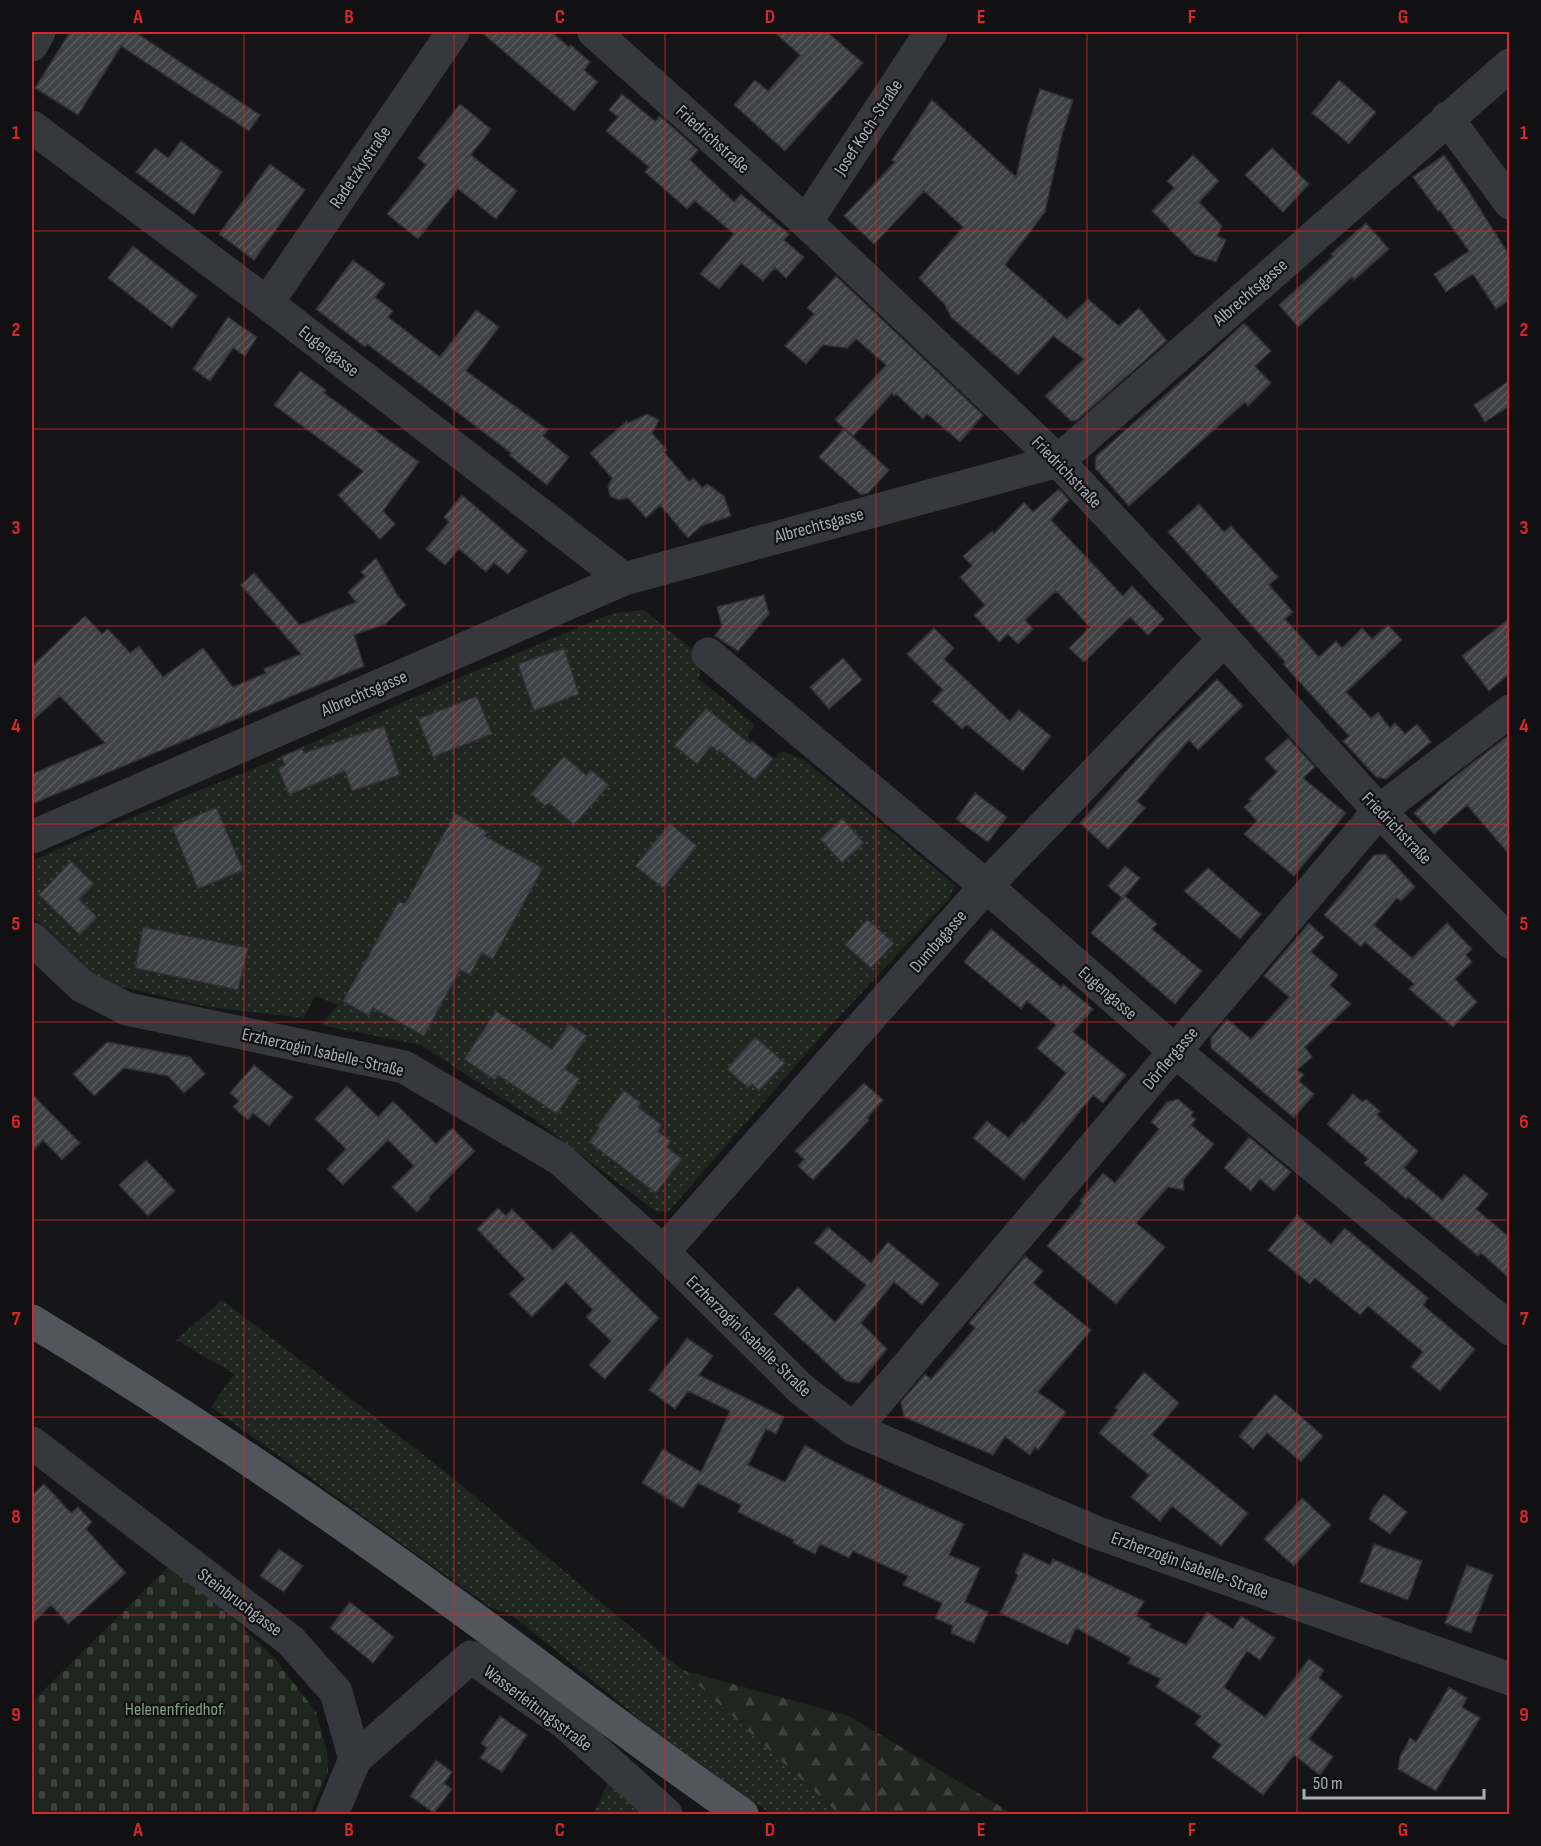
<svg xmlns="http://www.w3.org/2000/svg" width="1541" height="1846" font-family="'Sofia Sans Condensed',sans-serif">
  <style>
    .green { fill: url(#green-dots) }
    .forest { fill: url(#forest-firs) }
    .cemetery { fill: url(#cemetery-stones) }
    .building { fill: url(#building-hatch); stroke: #303034; stroke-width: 1.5 }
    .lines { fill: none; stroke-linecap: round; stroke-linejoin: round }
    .minor { stroke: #37383d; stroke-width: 33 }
    .major { stroke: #53555c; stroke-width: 33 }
    .grid { fill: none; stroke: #d62828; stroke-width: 1.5; stroke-opacity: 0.55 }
    .labels { text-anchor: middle; stroke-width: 4.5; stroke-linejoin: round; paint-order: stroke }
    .street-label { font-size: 18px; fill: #a8adb8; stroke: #111113 }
    .park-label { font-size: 18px; fill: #7fa381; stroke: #111113 }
    .neatline { fill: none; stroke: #d62828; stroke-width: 2 }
    .grid-label { font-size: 20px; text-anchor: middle; font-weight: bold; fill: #d62828 }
  </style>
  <defs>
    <pattern id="green-dots" width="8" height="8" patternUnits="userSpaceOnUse" patternTransform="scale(1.5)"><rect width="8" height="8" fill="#1e261f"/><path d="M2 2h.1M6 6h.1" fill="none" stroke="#3c433d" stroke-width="1.8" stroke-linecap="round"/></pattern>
    <pattern id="forest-firs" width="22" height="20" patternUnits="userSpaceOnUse" patternTransform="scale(1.5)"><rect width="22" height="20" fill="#1e261f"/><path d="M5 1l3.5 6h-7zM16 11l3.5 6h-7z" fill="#3c433d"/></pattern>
    <pattern id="cemetery-stones" width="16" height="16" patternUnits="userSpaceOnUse" patternTransform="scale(1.5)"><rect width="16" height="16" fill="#1e261f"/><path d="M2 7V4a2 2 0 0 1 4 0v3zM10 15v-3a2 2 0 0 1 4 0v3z" fill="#3c433d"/></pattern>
    <pattern id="building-hatch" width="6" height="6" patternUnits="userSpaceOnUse" patternTransform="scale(1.5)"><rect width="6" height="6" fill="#404145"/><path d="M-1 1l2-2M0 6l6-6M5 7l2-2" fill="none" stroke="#595a5e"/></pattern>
  </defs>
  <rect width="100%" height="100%" fill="#161618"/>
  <!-- green -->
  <path class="green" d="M 643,610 L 701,656 L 699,679 L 755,725 L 747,736 L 773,759 L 781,751 L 804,760 L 955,885 L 949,899 L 825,1032 L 668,1212 L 655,1211 L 534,1119 L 421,1045 L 321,1025 L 338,1005 L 315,996 L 304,1018 L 208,1007 L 101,982 L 32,916 L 32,861 L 100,830 L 253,769 L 442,685 L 613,613 Z
    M 222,1300 L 442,1469 L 682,1670 L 839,1814 L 772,1814 L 696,1765 L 513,1616 L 490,1607 L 211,1407 L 234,1374 L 176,1340 Z
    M 607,1784 L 651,1814 L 594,1814 Z"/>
  <!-- forest -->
  <path class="forest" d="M 682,1670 L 849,1716 L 1013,1814 L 839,1814 Z"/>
  <!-- cemetery -->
  <path class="cemetery" d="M 168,1567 L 226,1611 L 276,1660 L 316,1712 L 327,1751 L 328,1771 L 310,1814 L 32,1814 L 32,1702 Z"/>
  <!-- building -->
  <path class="building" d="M 70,32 L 135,32 L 260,115 L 249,131 L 121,46 L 78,115 L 35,88 Z
    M 481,32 L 551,32 L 569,47 L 571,45 L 590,62 L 584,70 L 598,82 L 574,111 Z
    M 774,32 L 827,32 L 863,63 L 785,151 L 734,105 L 755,80 L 768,91 L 800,55 Z
    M 1339,80 L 1376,112 L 1349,144 L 1312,113 Z
    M 1040,89 L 1073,100 L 1062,135 L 1045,212 L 1005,265 L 1067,319 L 1088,299 L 1119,326 L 1139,308 L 1167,341 L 1077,420 L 1071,421 L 1045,396 L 1084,359 L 1053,336 L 1018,375 L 951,317 L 945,305 L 919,278 L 963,227 L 924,191 L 874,244 L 844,216 L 895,162 L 892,160 L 932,100 L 1016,177 L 1028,125 Z
    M 622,94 L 655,121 L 660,116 L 698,150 L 690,160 L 734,202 L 741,194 L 789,234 L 784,240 L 804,257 L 786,278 L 775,268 L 763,281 L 741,263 L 719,289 L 700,274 L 734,234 L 695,201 L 687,209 L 645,172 L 649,167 L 606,131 L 618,117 L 609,110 Z
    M 460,104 L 491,129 L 471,155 L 517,191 L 496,219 L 458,189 L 418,239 L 387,214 L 426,165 L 418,158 Z
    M 181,141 L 222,172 L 194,215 L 136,172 L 155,148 L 168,158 Z
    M 1272,148 L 1309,184 L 1283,212 L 1245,175 Z
    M 1193,155 L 1219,181 L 1199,202 L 1222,226 L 1217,236 L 1226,240 L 1216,262 L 1195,255 L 1152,211 L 1174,188 L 1167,181 Z
    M 1444,155 L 1468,190 L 1509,255 L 1509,300 L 1496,309 L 1473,274 L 1446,292 L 1434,274 L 1469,251 L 1440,210 L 1438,211 L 1413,177 Z
    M 270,164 L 305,190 L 254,260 L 219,234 Z
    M 1366,223 L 1389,249 L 1354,280 L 1352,277 L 1298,327 L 1279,305 L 1333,256 L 1331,254 Z
    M 133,246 L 197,296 L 172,328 L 108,278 Z
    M 353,260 L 385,284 L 375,297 L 393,311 L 388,317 L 440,357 L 476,310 L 499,327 L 466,371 L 548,430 L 543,436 L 569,457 L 547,485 L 509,455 L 511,453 L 367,344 L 365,347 L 316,309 Z
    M 836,276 L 983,415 L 960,442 L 927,414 L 923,419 L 896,394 L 894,396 L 892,393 L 853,436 L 835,420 L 886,365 L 856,339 L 847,348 L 823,345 L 806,364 L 785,346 L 814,314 L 807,308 Z
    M 228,317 L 257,337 L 245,356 L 233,348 L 210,381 L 193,369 Z
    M 1244,323 L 1271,351 L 1255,366 L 1271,383 L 1248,406 L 1245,402 L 1129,506 L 1095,468 L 1096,456 L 1195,369 Z
    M 300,371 L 326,390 L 324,393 L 419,462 L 383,511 L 395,524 L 380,539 L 338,495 L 363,471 L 274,405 Z
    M 1509,381 L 1509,406 L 1485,422 L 1474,405 Z
    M 647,414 L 659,420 L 652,433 L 667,450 L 664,452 L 689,481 L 694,478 L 702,488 L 707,484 L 724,496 L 731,516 L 701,526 L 688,538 L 660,505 L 646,518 L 628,498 L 619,500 L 610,496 L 608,487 L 612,478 L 590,453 L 627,421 L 628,423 Z
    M 844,429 L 889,470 L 868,493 L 861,495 L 819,457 Z
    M 1059,489 L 1069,500 L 1051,520 L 1123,596 L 1132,586 L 1164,619 L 1148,635 L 1130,617 L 1084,662 L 1069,648 L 1090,627 L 1056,591 L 1025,620 L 1033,629 L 1018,644 L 1008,634 L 999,642 L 974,615 L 985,605 L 960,577 L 972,566 L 963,556 L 992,531 L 994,534 L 1024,502 L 1033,512 Z
    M 462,495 L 527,551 L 508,574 L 494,563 L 486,572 L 459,549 L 445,565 L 426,549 L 449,522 L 444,517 Z
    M 1199,504 L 1224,532 L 1231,526 L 1278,577 L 1269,585 L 1293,612 L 1285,619 L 1319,657 L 1336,641 L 1342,648 L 1362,628 L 1372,639 L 1388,625 L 1402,640 L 1346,692 L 1371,718 L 1378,712 L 1390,728 L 1395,723 L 1405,734 L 1417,724 L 1431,742 L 1386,779 L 1376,777 L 1343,741 L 1349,736 L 1283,664 L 1285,662 L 1168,532 Z
    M 376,558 L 398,596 L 406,605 L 385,624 L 354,635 L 364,666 L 32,804 L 32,774 L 105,743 L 60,696 L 32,721 L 32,666 L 85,616 L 102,634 L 108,629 L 130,653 L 139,646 L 163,677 L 203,648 L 233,687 L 266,673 L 264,669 L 301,654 L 241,585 L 254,573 L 300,625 L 356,602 L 348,592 L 365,576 L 361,572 Z
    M 764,595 L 769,614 L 738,651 L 715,636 L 722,626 L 717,607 Z
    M 1509,619 L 1509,674 L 1489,691 L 1462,656 Z
    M 934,628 L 954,648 L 944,659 L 1010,721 L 1019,710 L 1051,736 L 1023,771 L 967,725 L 962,729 L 932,701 L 943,690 L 907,654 Z
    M 564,648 L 579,694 L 534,711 L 518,664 Z
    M 843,658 L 862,680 L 829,709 L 810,687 Z
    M 1217,679 L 1243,706 L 1198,750 L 1189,740 L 1137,801 L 1145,808 L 1108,849 L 1080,823 L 1157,737 Z
    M 477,696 L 492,734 L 433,757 L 418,719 Z
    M 706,708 L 750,744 L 752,741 L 773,759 L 755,780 L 719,750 L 718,752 L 711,746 L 697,764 L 674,745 Z
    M 384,726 L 400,775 L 352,791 L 345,771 L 289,795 L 278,768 L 285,765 L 281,757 L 302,748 L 304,753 Z
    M 1509,735 L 1509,854 L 1467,805 L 1434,834 L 1414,813 L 1453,778 Z
    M 1288,738 L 1315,767 L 1303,778 L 1346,813 L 1294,876 L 1244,834 L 1257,821 L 1244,807 L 1251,801 L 1249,799 L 1277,772 L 1265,759 Z
    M 564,756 L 586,775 L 591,770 L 609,785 L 574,825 L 549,803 L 545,806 L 531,794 Z
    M 975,793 L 1007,817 L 988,842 L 956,819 Z
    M 216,807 L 243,870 L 198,889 L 172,827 Z
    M 455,813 L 488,832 L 485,836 L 543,868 L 493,959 L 482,953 L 470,975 L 460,970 L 424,1036 L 373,1008 L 369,1016 L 343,1001 L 399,901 L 405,904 Z
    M 842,818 L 864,843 L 842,863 L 820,839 Z
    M 670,823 L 697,846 L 663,888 L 635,866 Z
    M 1385,854 L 1415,887 L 1401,901 L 1397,898 L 1374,925 L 1412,958 L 1447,923 L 1472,949 L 1466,955 L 1472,962 L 1455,979 L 1477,1002 L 1453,1027 L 1409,989 L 1414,984 L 1365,942 L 1361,947 L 1324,915 L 1374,855 Z
    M 71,861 L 94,884 L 79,899 L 97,917 L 80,935 L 39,895 Z
    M 1125,866 L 1140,878 L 1125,896 L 1157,924 L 1152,929 L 1202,971 L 1175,1004 L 1091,933 L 1122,898 L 1108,886 Z
    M 1208,868 L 1261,914 L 1240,939 L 1184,891 Z
    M 867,919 L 894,943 L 871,968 L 845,945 Z
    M 1309,923 L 1324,937 L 1311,952 L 1338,975 L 1330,985 L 1351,1004 L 1305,1047 L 1312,1057 L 1297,1070 L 1304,1075 L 1299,1081 L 1314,1094 L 1294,1118 L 1211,1048 L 1211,1038 L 1227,1019 L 1251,1039 L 1289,997 L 1264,976 Z
    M 143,927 L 248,948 L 238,990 L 135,968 Z
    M 991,929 L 1061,987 L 1063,984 L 1093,1009 L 1073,1032 L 1126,1075 L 1103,1103 L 1093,1095 L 1024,1180 L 973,1138 L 987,1121 L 1009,1138 L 1022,1122 L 1024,1124 L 1066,1073 L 1037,1048 L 1056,1025 L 1027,1001 L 1021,1009 L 964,962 Z
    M 496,1011 L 552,1049 L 569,1024 L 587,1036 L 565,1069 L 580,1079 L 557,1114 L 498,1075 L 495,1080 L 464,1059 Z
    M 755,1037 L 785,1063 L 759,1091 L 752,1084 L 748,1088 L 727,1069 Z
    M 107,1042 L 190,1057 L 205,1074 L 184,1093 L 168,1076 L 124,1068 L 94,1096 L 73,1074 Z
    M 254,1065 L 293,1097 L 269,1126 L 253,1113 L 248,1120 L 233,1107 L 239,1101 L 230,1093 Z
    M 864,1083 L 883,1100 L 867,1118 L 869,1120 L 813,1180 L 798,1166 L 804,1159 L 795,1151 Z
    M 347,1086 L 378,1117 L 393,1101 L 436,1144 L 452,1128 L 475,1151 L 429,1197 L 430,1199 L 417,1212 L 392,1187 L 414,1166 L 388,1140 L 343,1185 L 327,1169 L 346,1149 L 315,1119 Z
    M 624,1090 L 641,1103 L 638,1107 L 662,1125 L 658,1131 L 671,1141 L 667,1147 L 682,1159 L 656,1193 L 589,1142 L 599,1128 L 597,1126 Z
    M 32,1094 L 80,1143 L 62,1160 L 43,1140 L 32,1152 Z
    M 1353,1094 L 1363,1102 L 1366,1099 L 1380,1111 L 1377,1115 L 1418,1151 L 1404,1168 L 1442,1200 L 1464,1174 L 1488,1194 L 1476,1209 L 1509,1237 L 1509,1278 L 1481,1253 L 1478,1256 L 1408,1197 L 1406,1199 L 1364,1163 L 1368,1159 L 1327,1124 Z
    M 1178,1099 L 1193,1112 L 1191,1116 L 1196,1119 L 1191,1125 L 1214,1144 L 1183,1180 L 1184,1190 L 1168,1187 L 1136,1223 L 1165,1247 L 1116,1304 L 1047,1246 L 1082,1203 L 1080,1201 L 1103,1173 L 1115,1183 L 1159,1129 L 1151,1122 L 1167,1102 Z
    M 1249,1137 L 1291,1172 L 1274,1191 L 1260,1179 L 1251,1191 L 1224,1168 Z
    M 146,1160 L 175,1191 L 148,1216 L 119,1185 Z
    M 498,1208 L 506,1216 L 512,1209 L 553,1250 L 571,1232 L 659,1318 L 605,1379 L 589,1365 L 611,1341 L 586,1317 L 593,1310 L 566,1282 L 532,1317 L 509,1294 L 525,1279 L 477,1229 Z
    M 1297,1215 L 1331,1244 L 1345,1228 L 1428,1298 L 1423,1305 L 1475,1349 L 1440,1391 L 1411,1367 L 1423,1352 L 1368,1306 L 1360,1315 L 1315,1278 L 1310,1284 L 1268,1250 Z
    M 828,1227 L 871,1263 L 888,1242 L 939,1284 L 922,1305 L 894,1282 L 861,1323 L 887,1349 L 859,1383 L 846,1381 L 774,1314 L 798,1287 L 835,1322 L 866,1285 L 814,1243 Z
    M 1025,1256 L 1043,1271 L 1033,1283 L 1091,1330 L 1038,1392 L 1066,1412 L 1038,1450 L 1035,1447 L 1030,1455 L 1005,1437 L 993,1455 L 904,1417 L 901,1402 L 925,1374 L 931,1379 L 975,1328 L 969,1323 Z
    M 687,1338 L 713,1356 L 699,1375 L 784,1417 L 776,1434 L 766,1429 L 748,1465 L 785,1482 L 805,1445 L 823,1456 L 905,1497 L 964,1524 L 949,1555 L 980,1568 L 965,1602 L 988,1612 L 974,1643 L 951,1633 L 953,1626 L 935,1618 L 942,1603 L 903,1585 L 908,1576 L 853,1551 L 849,1558 L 820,1544 L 815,1554 L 793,1543 L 794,1540 L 738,1512 L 741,1505 L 698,1483 L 683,1508 L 642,1483 L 663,1449 L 701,1472 L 730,1411 L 688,1391 L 675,1409 L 649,1390 Z
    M 1144,1372 L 1179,1403 L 1152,1435 L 1248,1513 L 1221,1546 L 1172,1506 L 1160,1521 L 1131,1497 L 1149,1475 L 1099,1433 L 1118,1410 L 1115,1408 Z
    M 1275,1394 L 1323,1436 L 1301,1462 L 1267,1433 L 1253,1449 L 1239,1436 Z
    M 44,1484 L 71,1513 L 78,1507 L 92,1522 L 86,1529 L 126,1573 L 68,1624 L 51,1605 L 32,1624 L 32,1495 Z
    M 1384,1494 L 1407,1512 L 1390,1534 L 1369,1519 L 1373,1508 Z
    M 1302,1498 L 1331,1525 L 1294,1566 L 1264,1539 Z
    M 1374,1544 L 1422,1561 L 1408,1600 L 1360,1582 Z
    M 279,1549 L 303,1566 L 284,1592 L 260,1576 Z
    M 1024,1553 L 1050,1565 L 1053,1559 L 1144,1601 L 1136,1616 L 1151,1624 L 1149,1627 L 1186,1645 L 1207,1612 L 1233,1629 L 1241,1616 L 1275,1638 L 1260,1660 L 1247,1651 L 1224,1687 L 1265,1717 L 1309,1659 L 1324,1670 L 1319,1678 L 1342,1696 L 1309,1739 L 1333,1757 L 1320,1775 L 1294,1755 L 1263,1795 L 1212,1757 L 1221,1745 L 1195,1724 L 1201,1716 L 1156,1687 L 1161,1679 L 1128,1663 L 1131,1658 L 1076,1628 L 1068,1645 L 1000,1613 L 1018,1575 L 1015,1573 Z
    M 1467,1565 L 1493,1575 L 1471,1633 L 1445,1623 Z
    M 350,1602 L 394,1637 L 373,1663 L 330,1628 Z
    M 1449,1687 L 1467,1698 L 1462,1707 L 1480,1718 L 1436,1791 L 1398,1769 L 1400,1757 L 1410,1738 L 1416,1742 Z
    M 500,1716 L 527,1735 L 502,1772 L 480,1758 L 487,1748 L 481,1743 Z
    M 436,1760 L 452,1772 L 444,1783 L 452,1789 L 434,1813 L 410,1796 Z"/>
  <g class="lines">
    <!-- minor -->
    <path class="minor" d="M 594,32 L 806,222 L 1058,461 L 1224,639 L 1379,811 L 1510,942
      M 32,45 L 39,32
      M 1447,118 L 1510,203
      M 32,127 L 267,303 L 624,579
      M 806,222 L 931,32
      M 267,303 L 453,32
      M 708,654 L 986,886 L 1176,1052 L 1510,1329
      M 32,837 L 624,579 L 1058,461 L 1510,65
      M 32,939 L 82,986 L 127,1009 L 404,1067 L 560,1159 L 663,1252 L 802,1390 L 854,1429 L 1095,1532 L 1510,1679
      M 663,1252 L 986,886 L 1224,639
      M 854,1429 L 1379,811 L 1510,711
      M 32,1443 L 291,1641 L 336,1692 L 355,1759 L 332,1814
      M 355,1759 L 471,1657 L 565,1723 L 666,1814"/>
    <!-- major -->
    <path class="major" d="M 32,1321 C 176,1408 317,1504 453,1603 C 550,1673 644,1747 742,1814"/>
  </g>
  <!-- grid -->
  <path class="grid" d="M 244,32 L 244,1814M 454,32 L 454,1814M 665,32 L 665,1814M 876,32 L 876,1814M 1087,32 L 1087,1814M 1297,32 L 1297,1814M 32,231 L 1510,231M 32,429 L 1510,429M 32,626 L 1510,626M 32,824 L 1510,824M 32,1022 L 1510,1022M 32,1220 L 1510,1220M 32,1417 L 1510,1417M 32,1615 L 1510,1615"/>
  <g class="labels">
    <!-- street labels -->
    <g class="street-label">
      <text transform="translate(868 127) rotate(-57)" y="6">Josef Koch-Straße</text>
      <text transform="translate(713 139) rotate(42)" y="6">Friedrichstraße</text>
      <text transform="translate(360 167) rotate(-56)" y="6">Radetzkystraße</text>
      <text transform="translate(1250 292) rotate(-41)" y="6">Albrechtsgasse</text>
      <text transform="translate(329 351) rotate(38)" y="6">Eugengasse</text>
      <text transform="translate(1067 472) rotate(46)" y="6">Friedrichstraße</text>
      <text transform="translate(819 525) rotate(-15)" y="6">Albrechtsgasse</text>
      <text transform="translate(364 693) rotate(-23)" y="6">Albrechtsgasse</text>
      <text transform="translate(1397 828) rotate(46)" y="6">Friedrichstraße</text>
      <text transform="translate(938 941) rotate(-49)" y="6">Dumbagasse</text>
      <text transform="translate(1108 993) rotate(41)" y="6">Eugengasse</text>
      <text transform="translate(323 1052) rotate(13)" y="6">Erzherzogin Isabelle-Straße</text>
      <text transform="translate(1170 1058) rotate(-50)" y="6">Dörflergasse</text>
      <text transform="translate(749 1336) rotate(44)" y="6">Erzherzogin Isabelle-Straße</text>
      <text transform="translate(1190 1565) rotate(20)" y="6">Erzherzogin Isabelle-Straße</text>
      <text transform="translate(240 1602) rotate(37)" y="6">Steinbruchgasse</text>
      <text transform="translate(538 1708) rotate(37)" y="6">Wasserleitungsstraße</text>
    </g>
    <!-- park labels -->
    <g class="park-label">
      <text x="174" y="1715">Helenenfriedhof</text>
    </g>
  </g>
  <!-- border -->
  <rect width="1541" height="1846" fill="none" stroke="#111113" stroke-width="66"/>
  <!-- scale -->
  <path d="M1304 1789v9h180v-9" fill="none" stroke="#a8adb8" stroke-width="3"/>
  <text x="1313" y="1789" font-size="18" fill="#a8adb8" stroke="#111113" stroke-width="4.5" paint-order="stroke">50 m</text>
  <rect x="33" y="33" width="1475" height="1780" class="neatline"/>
  <g class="grid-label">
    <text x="138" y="23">A</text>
    <text x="349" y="23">B</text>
    <text x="560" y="23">C</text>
    <text x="770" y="23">D</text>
    <text x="981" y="23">E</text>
    <text x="1192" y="23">F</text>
    <text x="1403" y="23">G</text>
    <text x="16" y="139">1</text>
    <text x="1524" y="139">1</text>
    <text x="16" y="336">2</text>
    <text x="1524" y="336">2</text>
    <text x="16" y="534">3</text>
    <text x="1524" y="534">3</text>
    <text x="16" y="732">4</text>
    <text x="1524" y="732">4</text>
    <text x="16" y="930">5</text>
    <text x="1524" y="930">5</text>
    <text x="16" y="1128">6</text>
    <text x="1524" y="1128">6</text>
    <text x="16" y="1325">7</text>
    <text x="1524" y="1325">7</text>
    <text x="16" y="1523">8</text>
    <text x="1524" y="1523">8</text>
    <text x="16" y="1721">9</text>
    <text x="1524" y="1721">9</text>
    <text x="138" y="1836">A</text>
    <text x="349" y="1836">B</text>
    <text x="560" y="1836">C</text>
    <text x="770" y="1836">D</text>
    <text x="981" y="1836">E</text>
    <text x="1192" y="1836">F</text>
    <text x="1403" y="1836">G</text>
  </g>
</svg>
